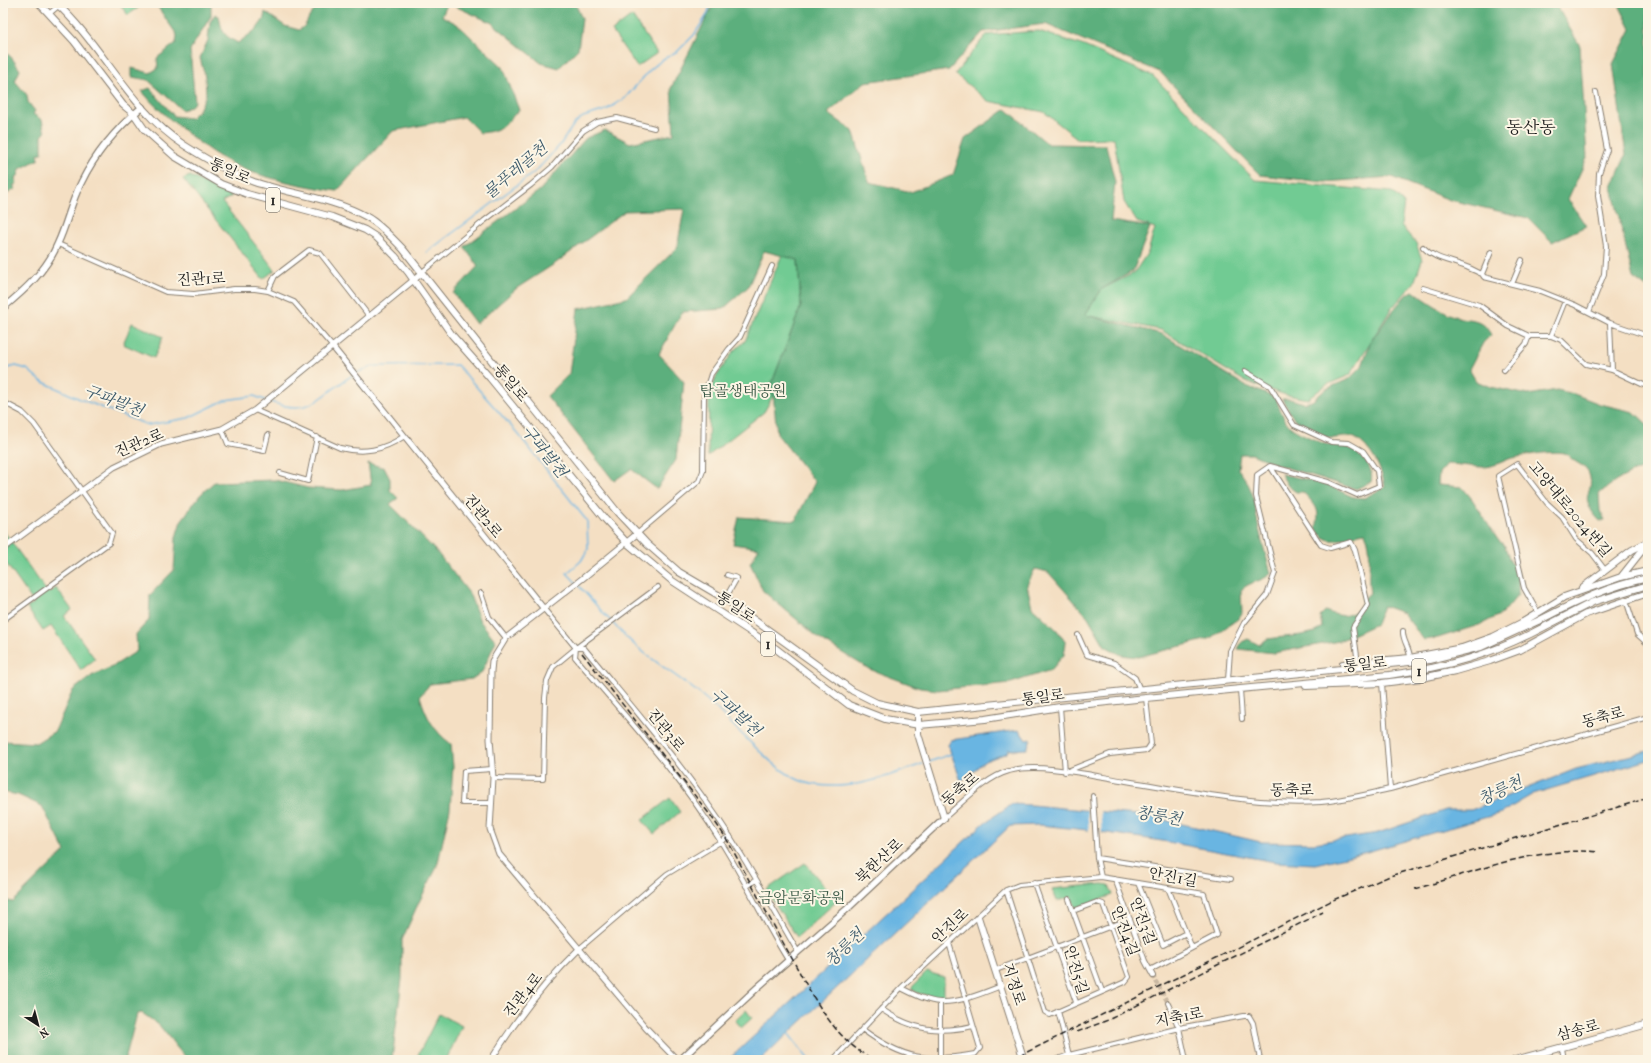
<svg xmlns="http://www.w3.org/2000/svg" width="1651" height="1063" font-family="'IM FELL French Canon','Noto Serif KR',serif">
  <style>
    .green { fill: #71cb93; stroke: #467458 }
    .forest { fill: #5caf7d; stroke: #3c664c }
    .water { fill: #69b5e2; stroke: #42687f }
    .pier { fill: #f4dfc3 }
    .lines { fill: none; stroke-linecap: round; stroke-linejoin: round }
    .stream { stroke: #69b5e2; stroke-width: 1.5 }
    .minor-tunnel { stroke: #c9b8a2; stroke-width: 4; stroke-dasharray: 4 2; stroke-linecap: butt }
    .minor-casing { stroke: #887e70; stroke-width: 6 }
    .tertiary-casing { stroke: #887e70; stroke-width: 7 }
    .secondary-casing { stroke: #887e70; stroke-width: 8 }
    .primary-casing { stroke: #887e70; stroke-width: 8 }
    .minor { stroke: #fff; stroke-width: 4 }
    .tertiary { stroke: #fff; stroke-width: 5 }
    .secondary { stroke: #fff; stroke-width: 5.5 }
    .primary { stroke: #fff; stroke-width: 6 }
    .rail { stroke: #1c1c1c; stroke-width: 1.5; stroke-dasharray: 6 3; stroke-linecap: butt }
    .primary-bridge-casing { stroke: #887e70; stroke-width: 8; stroke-linecap: butt }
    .primary-bridge { stroke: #fff; stroke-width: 6 }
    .labels { text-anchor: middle; stroke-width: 4; stroke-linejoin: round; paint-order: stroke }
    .shield { fill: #fcf5e5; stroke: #5f5d58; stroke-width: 1 }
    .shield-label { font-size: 14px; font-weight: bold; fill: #1c1c1c }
    .street-label { font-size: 15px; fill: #1c1c1c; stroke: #fcf5e5 }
    .park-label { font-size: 15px; fill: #3a5946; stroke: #fcf5e5 }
    .water-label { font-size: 16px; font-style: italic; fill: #3b596b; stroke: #fcf5e5 }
    .quarter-label { font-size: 17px; fill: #1c1c1c; stroke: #fcf5e5 }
  </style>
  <rect width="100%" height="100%" fill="#fcf5e5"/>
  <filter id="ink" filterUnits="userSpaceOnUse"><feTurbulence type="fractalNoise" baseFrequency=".025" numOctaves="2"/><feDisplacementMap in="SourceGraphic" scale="8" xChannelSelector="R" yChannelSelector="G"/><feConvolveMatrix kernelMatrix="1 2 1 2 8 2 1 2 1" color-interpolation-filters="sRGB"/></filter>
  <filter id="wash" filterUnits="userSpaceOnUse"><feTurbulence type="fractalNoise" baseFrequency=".012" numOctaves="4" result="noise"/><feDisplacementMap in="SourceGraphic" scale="16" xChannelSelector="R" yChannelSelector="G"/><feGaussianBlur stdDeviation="0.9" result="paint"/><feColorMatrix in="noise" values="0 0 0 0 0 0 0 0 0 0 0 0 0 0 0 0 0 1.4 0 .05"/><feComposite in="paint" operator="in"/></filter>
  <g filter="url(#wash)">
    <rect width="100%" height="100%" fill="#f4dfc3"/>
    <!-- green -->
    <path class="green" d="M 119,3 L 145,3 L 128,15 Z
      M 632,16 L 657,53 L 637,67 L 612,31 Z
      M 1039,31 L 1084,46 L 1153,76 L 1255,180 L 1392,192 L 1404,203 L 1401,226 L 1416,243 L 1422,260 L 1414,283 L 1391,309 L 1350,375 L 1326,385 L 1308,399 L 1286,395 L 1246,382 L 1161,330 L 1085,315 L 1102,289 L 1134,273 L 1148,252 L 1155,228 L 1137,222 L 1124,202 L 1114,138 L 1078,139 L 1044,112 L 988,101 L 955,74 L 986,35 Z
      M 190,176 L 232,196 L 222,202 L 275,270 L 263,279 L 183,179 Z
      M 782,255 L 798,260 L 801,306 L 772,383 L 773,396 L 764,412 L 708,456 L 709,397 L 716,377 L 733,352 L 745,341 Z
      M 132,323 L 163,337 L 154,358 L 123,344 Z
      M 3,530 L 45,589 L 49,593 L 56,588 L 72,610 L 64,616 L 95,659 L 81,670 L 51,626 L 43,631 L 27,608 L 34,603 L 3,559 Z
      M 670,798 L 680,812 L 654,834 L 642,820 Z
      M 805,863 L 837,901 L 797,937 L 766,890 Z
      M 1102,884 L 1109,885 L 1113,895 L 1075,908 L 1071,897 L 1057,901 L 1052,889 Z
      M 927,972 L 944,977 L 944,999 L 917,993 L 911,988 Z
      M 746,1010 L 752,1018 L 741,1028 L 735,1021 Z
      M 439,1014 L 462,1026 L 446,1060 L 424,1060 L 417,1057 Z"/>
    <!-- forest -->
    <path class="forest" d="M 155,3 L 211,3 L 211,16 L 190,50 L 195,102 L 190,107 L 182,110 L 148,80 L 132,77 L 132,68 L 150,73 L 158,68 L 157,58 L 176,43 L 177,35 Z
      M 323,3 L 448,3 L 442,16 L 457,24 L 503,67 L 519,110 C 504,125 502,131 480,133 L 464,117 L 393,131 L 337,191 C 309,187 265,179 239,167 C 218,158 199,143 181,128 C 167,117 153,105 142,91 L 150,88 L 174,116 L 190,118 L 199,110 L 206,95 L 205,77 L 200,58 L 208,40 L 210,22 L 215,14 L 219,16 C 222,32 223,35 238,43 C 249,34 264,27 265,12 L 285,26 L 299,30 C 309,24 306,19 313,12 C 316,8 321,8 323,3 Z
      M 448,3 L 575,3 L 582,19 L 578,49 L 559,68 L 541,63 L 492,23 Z
      M 714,3 L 1555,3 L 1580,46 L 1587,158 L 1568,199 L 1586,226 L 1552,242 L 1528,218 L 1450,200 L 1391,177 L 1324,182 L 1260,175 L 1160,72 L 1045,24 L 983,32 L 949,70 L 865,82 L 828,113 L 853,131 L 869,182 L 911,192 L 953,175 L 965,139 L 1006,109 L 1048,144 L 1106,145 L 1115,182 L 1111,221 L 1150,227 L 1133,271 L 1102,289 L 1085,315 L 1162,334 L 1244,385 L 1276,398 C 1279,407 1284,422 1292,428 C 1299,433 1317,441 1325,444 C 1331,445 1338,444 1344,446 C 1359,451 1375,466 1371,482 L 1356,489 L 1275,464 L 1252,454 L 1240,454 L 1238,469 C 1258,494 1253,505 1260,533 C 1263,546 1267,560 1271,573 C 1263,582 1250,581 1241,590 L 1242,613 L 1238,619 L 1209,639 L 1138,657 L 1121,655 L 1105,646 L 1088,617 L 1048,572 L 1035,569 L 1027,585 L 1032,607 L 1057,630 L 1066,643 L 1064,655 L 1051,670 L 1011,683 L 938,690 L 920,688 L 869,669 L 821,640 L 763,591 L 750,563 L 759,548 L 733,544 L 739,517 L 795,521 L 815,482 L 777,434 L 772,383 L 801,306 L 798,260 L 764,251 L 748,287 L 723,309 L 682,312 L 659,354 L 684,382 L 676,460 L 657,489 L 631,469 L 614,481 L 547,396 L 569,374 L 578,309 L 626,298 L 677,248 L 684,209 L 625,211 L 556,263 L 517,288 L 476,324 L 453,293 L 478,266 L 464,247 L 540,190 L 586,138 L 605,130 L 630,143 L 674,134 L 671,88 Z
      M 1618,3 L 1648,3 L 1648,289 L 1633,278 L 1612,187 L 1626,155 L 1613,64 L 1631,29 Z
      M 3,50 L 12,58 L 20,70 L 15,81 L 27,95 L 28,102 L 35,111 L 33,114 L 42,120 L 45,133 L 42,136 L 42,153 L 38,154 L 39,159 L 20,169 L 18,176 L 15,178 L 17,183 L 13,186 L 16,188 L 9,193 L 3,194 Z
      M 1413,291 C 1426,300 1440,310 1454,316 C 1470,322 1481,315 1491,335 L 1483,343 L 1469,369 L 1476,381 L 1491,387 L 1528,395 L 1557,390 L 1574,394 L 1600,404 L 1634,412 L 1648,425 L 1648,466 C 1629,473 1614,481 1599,494 L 1600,511 L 1605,521 L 1600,521 C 1575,495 1596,494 1589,474 C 1586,467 1579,464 1573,460 C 1571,459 1569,455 1566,454 C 1558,449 1520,456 1509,459 C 1501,462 1493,467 1483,467 C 1471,467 1459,464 1447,464 L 1439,473 L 1438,485 L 1462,487 L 1472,499 L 1498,540 L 1505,546 L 1509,559 L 1519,575 L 1518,595 L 1503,613 L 1482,624 L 1438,638 L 1424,640 L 1403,613 L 1383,606 L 1376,624 L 1339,641 L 1274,653 L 1238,649 L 1242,642 L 1248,639 L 1259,645 L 1267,639 L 1301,635 L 1316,632 L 1322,627 L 1320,616 L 1325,611 C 1342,617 1346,618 1361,608 L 1363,599 L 1370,593 C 1366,576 1374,548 1365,533 C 1346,535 1328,551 1316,528 C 1321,509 1316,506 1303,492 L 1296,492 L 1288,486 L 1281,474 L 1323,483 L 1353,497 L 1364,498 L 1385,487 C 1382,469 1371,447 1355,438 C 1348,435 1341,438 1334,438 C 1324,439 1306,428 1298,422 C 1291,417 1287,407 1282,399 L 1290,399 L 1304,403 L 1312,401 L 1326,389 L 1349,379 L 1362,366 L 1370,343 L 1390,314 L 1405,296 Z
      M 368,463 L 385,468 L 390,479 L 390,490 L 398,498 L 390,504 L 436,551 L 469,593 L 480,621 L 496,641 L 482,672 L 472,679 L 430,684 L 420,696 C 426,717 434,731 451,744 L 453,767 L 450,809 L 437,867 L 418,904 L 402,940 L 402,979 L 392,1060 L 187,1060 L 159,1025 L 142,1013 L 137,1014 L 125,1060 L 3,1060 L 3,900 L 13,902 L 65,851 L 42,806 L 18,795 L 3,792 L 3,741 L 36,743 L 55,731 L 73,690 L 93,675 L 112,667 L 137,651 L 136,634 L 149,620 L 150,595 L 174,570 L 176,537 L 181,521 L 200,495 L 214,482 L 275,480 L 308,488 L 342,490 L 371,485 Z"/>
    <!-- water -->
    <path class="water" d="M 1019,730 L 1026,740 L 1031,739 L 1027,749 L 1008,750 L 1007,753 L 985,761 L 961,781 L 948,745 L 951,740 Z
      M 1648,751 L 1648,760 L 1533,794 L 1501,813 L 1367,852 L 1315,864 L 1275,862 L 1162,841 L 1087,830 L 1040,825 L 1010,826 L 760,1060 L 728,1060 L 984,823 L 1012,804 L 1031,805 L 1147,816 L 1261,842 L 1314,843 L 1378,833 L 1446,810 L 1471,810 L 1576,769 Z"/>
    <!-- pier -->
    <path class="pier" d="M 1087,808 L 1100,809 L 1102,834 L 1089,833 Z"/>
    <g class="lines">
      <!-- stream -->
      <path class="stream" d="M 427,252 L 536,171 L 560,145 L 574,124 L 583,117 L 606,110 L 625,98 L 650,70 L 663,59 L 678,51 L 694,35 L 707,15 L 711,3
        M 3,369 L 16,366 L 27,369 L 41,381 L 80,399 L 148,425 L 188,418 L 225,400 L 254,396 L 265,400
        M 356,373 L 374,366 L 457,365 L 519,435 L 587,521 L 588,549 L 581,561 L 567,573 C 590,597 611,624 636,646 C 658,665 684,680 706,699 C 733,722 777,778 811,784 C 851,792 888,776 925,763
        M 268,401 C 313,418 318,396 353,375
        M 929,762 L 951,754
        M 788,1033 L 809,1060"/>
    </g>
  </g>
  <g filter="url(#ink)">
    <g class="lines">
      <!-- minor-tunnel -->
      <path class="minor-tunnel" d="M 1153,976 L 1168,1003"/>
      <defs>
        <path id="minor" d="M 50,13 L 62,3
          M 58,244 L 166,292 L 194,294 L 234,289 L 255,289 L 268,291 L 294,302 L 332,346
          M 1423,247 C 1433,258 1447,260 1461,265 C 1468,267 1475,271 1482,274 L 1484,277 L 1540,291 L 1575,305 L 1610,323 L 1648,336
          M 421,273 L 484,221 L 531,185 L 552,167 L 583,131 L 597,122 L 617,118 L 654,128
          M 1482,274 L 1491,252
          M 1512,284 L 1522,260
          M 1423,288 L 1479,305 L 1508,326 L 1529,336 L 1551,336 L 1561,340 L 1586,364 L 1612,370 L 1648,387
          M 268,291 L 275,276 L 309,250 L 320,253 L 369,316
          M 1589,312 L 1604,274 L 1606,246 L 1598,196 L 1599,173 L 1607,150 L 1596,92
          M 1610,323 L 1612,370
          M 1551,336 L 1565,301
          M 1504,370 L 1526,344 L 1529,336
          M 3,402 L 22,412 L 34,424 L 112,533 L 109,543 L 3,620
          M 255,410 L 340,448 C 364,454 383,450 403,437
          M 222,429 L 228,444 L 264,451 L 268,435
          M 1270,466 L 1321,545 L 1330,548 L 1351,542 L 1355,550 L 1368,605 L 1353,627 L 1358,663
          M 280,473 L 308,481 L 317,437
          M 638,533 L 699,481 L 703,471 L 704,396 L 711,374 L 729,349 L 740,337 L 772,266
          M 481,593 L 489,617 L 506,638
          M 725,599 L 737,578 L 727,575
          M 1626,600 L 1637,634 L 1648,644
          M 544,609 L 576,648 L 575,657 C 625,716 680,775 721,842 C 745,880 764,922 788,960
          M 1538,613 L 1524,588 L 1498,476 L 1517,464 L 1547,503 L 1562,517 L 1576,539 L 1592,553 L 1605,570
          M 1403,631 C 1402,640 1410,648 1410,658
          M 1078,635 L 1087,655 L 1114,663 L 1135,678 L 1140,690
          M 576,648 L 584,648 C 629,703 675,756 715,814 C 746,858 771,906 798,952
          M 1228,680 L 1230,651 L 1244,623 L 1267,595 L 1275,573 L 1256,496 L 1257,475 L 1270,466 L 1328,482 L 1357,495 L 1379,486 L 1377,471 L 1363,451 L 1349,443 L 1331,442 L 1294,425 L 1270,386 L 1245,371
          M 1382,683 L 1390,789
          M 1240,689 L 1242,719
          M 1060,707 L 1065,772
          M 1065,772 L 1110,754 L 1147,750 L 1151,744 L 1146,698
          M 493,778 L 543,779 L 545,698 L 547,681 L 553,667 L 576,648 L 658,587
          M 1093,796 L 1097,858 L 1101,877
          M 491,803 L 462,803 L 464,771 L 492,769
          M 944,818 C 962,803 986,777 1009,771 C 1039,762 1094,776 1126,781 C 1190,791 1256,806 1321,802 C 1344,800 1367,794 1390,789 L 1648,717
          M 1097,858 L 1231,879
          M 1115,879 L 1145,961 L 1153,976
          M 1034,883 L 1076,1002
          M 1138,883 L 1163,945 L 1186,933
          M 746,886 L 756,880
          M 1168,888 L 1192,948
          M 1006,890 L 1045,1012 L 1050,1015 L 1125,982 L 1129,977 L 1103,904 L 1097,902 L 1073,911 L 1102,991
          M 1069,899 L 1073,911
          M 579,949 L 667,874 L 730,836
          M 996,970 L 1130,919
          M 901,988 C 913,994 926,1001 940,1002 C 960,1003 983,993 1001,986
          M 940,1002 L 940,1059
          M 1168,1003 L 1179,1028 L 1186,1060
          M 881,1009 C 912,1030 937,1034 973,1026
          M 862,1029 C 902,1059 927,1063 975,1054 L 980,1048 L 949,943
          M 1562,1048 L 1564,1060
          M 833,1060 L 901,988 L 1006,890 L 1019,885 L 1101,877 L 1204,894 L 1217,935 L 1150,970
          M 1055,1060 L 1069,1055 L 1058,1011
          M 1070,1060 L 1069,1055 L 1184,1027 L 1244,1016 L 1249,1016 L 1253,1023 L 1260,1060"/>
        <path id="tertiary" d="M 332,346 L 544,609
          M 638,533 L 583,578 L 506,638 L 492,661 L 491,671 L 490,739 L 493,778 L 490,829 L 499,854 L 646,1028 L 677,1060
          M 3,549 L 114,467 L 161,444 L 222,429 L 255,410 L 421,274
          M 491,1060 C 516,1019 545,982 579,949"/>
        <path id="secondary" d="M 3,308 C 25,290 47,270 58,243 C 67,224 71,202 81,183 C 95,154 117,128 142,107
          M 680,1060 L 758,987 L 847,909 L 944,818"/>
        <path id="primary" d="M 39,3 L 74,41 L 123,105 L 134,114 L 145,130 L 174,156 L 221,184 L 247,194 L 332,217 L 365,230 L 376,237 L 395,256 L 408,272 L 452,335 L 490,378 L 604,518 L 627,543 L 671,580 L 775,648 L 849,705 L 885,719 L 919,725 L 985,719 L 1060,707 L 1146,698 L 1389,675 C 1448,667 1491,655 1544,627
          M 56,3 C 103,46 130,110 184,145 C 206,159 229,173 254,182 C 290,194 333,198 367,217 C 381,225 392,238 403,249 L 503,375 L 528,401 L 618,513 L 647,544 L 679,572 L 725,599 L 853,691 L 877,703 L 918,712 L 1429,660 L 1481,647 L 1540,620
          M 1621,577 L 1640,553 L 1648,545
          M 1582,588 L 1632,550 L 1648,542
          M 1343,664 L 1410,658 L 1462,648 L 1493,637 L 1523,622 L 1564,597 L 1621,577 L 1648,571
          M 1306,686 L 1382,683 L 1422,678 L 1455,671 L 1490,661 L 1520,650 L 1586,614 L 1648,593
          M 918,712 L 918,734 L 944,818
          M 978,917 L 1024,1060
          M 1515,1060 L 1648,1024"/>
      </defs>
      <!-- minor casing -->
      <use href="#minor" class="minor-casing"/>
      <!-- tertiary casing -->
      <use href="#tertiary" class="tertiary-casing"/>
      <!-- secondary casing -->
      <use href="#secondary" class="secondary-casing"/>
      <!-- primary casing -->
      <use href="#primary" class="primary-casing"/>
      <!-- minor -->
      <use href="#minor" class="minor"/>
      <!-- tertiary -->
      <use href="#tertiary" class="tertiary"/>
      <!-- secondary -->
      <use href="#secondary" class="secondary"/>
      <!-- primary -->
      <use href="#primary" class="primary"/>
      <!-- rail -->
      <path class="rail" d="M 582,653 L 711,816 L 726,838 C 746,874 765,910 785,946 C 808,986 830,1038 874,1060
        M 1415,889 C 1475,872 1536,846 1599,852
        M 1077,1032 L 1108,1020 L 1323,912
        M 1011,1060 L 1333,900 L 1390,876 L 1648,798"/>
      <defs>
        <path id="primary-bridge" d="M 1540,620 C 1575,602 1609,586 1648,578
          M 1544,627 L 1593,602 L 1648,585"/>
      </defs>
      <!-- primary-bridge casing -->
      <use href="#primary-bridge" class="primary-bridge-casing"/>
      <!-- primary-bridge -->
      <use href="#primary-bridge" class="primary-bridge"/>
    </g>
  </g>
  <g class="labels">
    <!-- shield labels -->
    <g class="shield">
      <rect x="266" y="188" width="14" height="24" rx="3"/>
      <rect x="761" y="632" width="14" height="24" rx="3"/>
      <rect x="1412" y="659" width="14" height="24" rx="3"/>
    </g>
    <g class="shield-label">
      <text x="273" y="205">1</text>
      <text x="768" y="649">1</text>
      <text x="1419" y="676">1</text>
    </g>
    <!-- street labels -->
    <g class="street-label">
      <text transform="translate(230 171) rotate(24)" y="5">통일로</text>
      <text transform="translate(201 279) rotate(-3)" y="5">진관1로</text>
      <text transform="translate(511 383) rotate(50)" y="5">통일로</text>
      <text transform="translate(139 443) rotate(-23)" y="5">진관2로</text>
      <text transform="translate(1570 509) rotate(50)" y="5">고양대로2024번길</text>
      <text transform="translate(483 516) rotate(51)" y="5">진관2로</text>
      <text transform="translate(736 607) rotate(33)" y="5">통일로</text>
      <text transform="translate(1365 664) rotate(-6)" y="5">통일로</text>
      <text transform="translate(1043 697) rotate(-8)" y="5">통일로</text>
      <text transform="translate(1603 717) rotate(-15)" y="5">동축로</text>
      <text transform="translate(666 730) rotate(51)" y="5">진관3로</text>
      <text transform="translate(960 789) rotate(-40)" y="5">동축로</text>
      <text x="1292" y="795">동축로</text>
      <text transform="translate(879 861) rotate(-43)" y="5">북한산로</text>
      <text transform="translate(1173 877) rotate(10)" y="5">안진1길</text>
      <text transform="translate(1143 921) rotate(70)" y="5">안진3길</text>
      <text transform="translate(950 926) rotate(-43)" y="5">안진로</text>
      <text transform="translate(1125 931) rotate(69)" y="5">안진4길</text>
      <text transform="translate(1076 970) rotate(73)" y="5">안진5길</text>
      <text transform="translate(1014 984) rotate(72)" y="5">지정로</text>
      <text transform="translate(523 995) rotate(-52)" y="5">진관4로</text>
      <text transform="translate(1179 1017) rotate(-11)" y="5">지축1로</text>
      <text transform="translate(1578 1030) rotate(-15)" y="5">삼송로</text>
    </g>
    <!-- park labels -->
    <g class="park-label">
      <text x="743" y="396">탑골생태공원</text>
      <text x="802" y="903">금암문화공원</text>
    </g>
    <!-- water labels -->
    <g class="water-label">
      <text transform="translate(515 170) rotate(-40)" y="6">물푸레골천</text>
      <text transform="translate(114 400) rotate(21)" y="6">구파발천</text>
      <text transform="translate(545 451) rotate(51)" y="6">구파발천</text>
      <text transform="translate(736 712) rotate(42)" y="6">구파발천</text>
      <text transform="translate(1500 790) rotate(-25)" y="6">창릉천</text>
      <text transform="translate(1159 815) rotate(10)" y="6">창릉천</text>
      <text transform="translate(844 947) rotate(-43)" y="6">창릉천</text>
    </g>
    <!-- quarter labels -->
    <g class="quarter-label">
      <text x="1531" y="133">동산동</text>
    </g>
  </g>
  <!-- margin -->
  <rect width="1651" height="1063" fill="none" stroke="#fcf5e5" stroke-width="16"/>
  <!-- north arrow -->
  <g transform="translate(38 1025) rotate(144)" stroke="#fcf5e5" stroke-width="3" paint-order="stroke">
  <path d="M0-3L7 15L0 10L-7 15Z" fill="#1c1c1c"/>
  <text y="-6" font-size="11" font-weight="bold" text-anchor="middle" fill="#1c1c1c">N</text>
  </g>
</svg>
